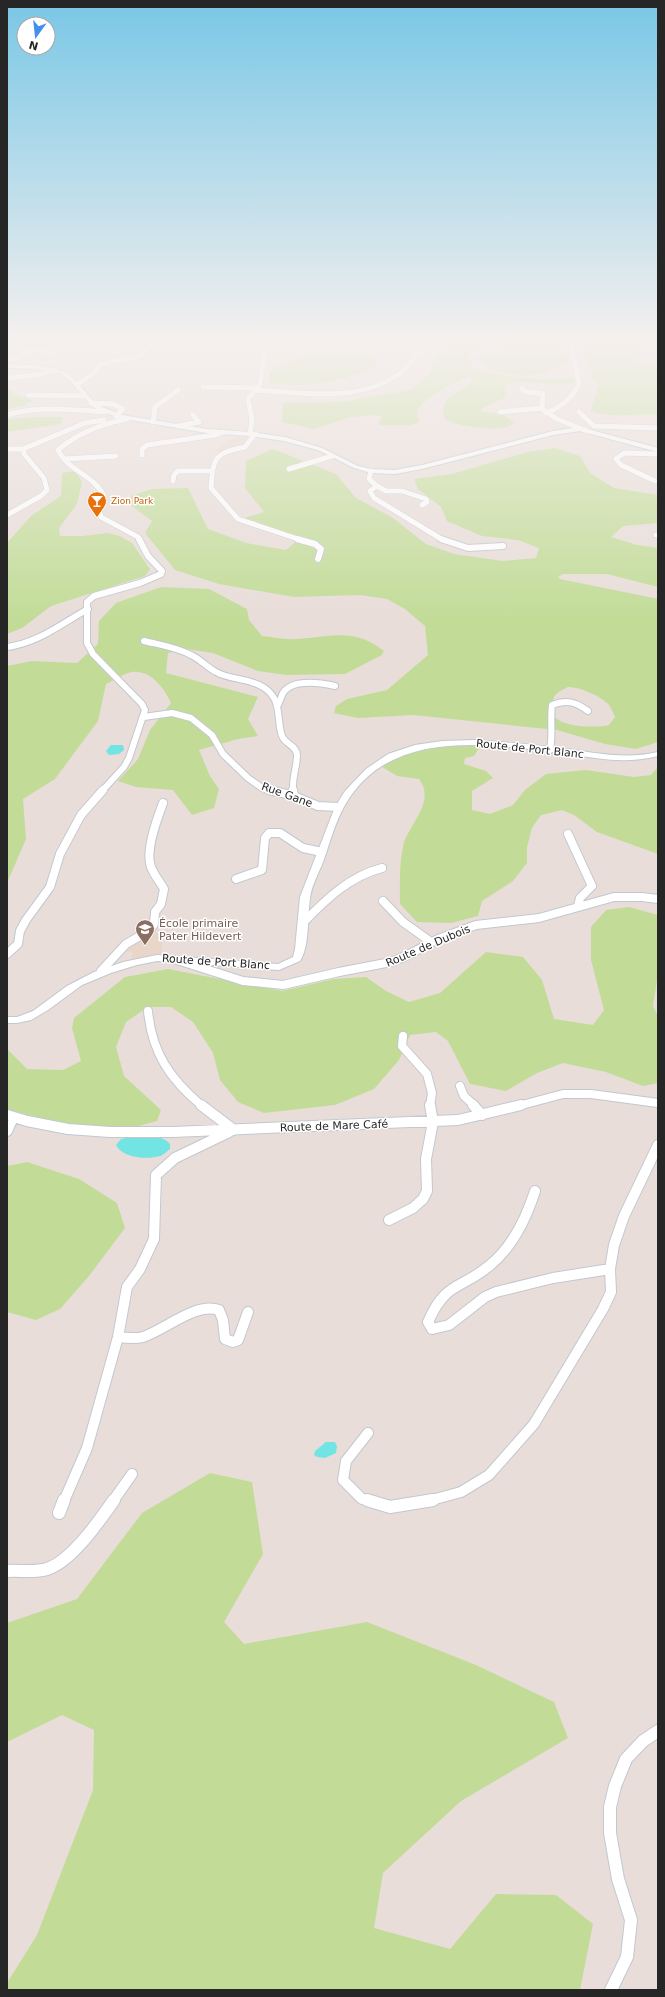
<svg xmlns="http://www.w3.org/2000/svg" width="665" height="1997" font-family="'DejaVu Sans',sans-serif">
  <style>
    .education { fill: #e9d6c9 }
    .green { fill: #c2dc98; fill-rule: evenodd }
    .water { fill: #72e4e3 }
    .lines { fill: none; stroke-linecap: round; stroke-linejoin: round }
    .minor-far4-casing { stroke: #c1c8d0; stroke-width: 6 }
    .minor-far3-casing { stroke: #c1c8d0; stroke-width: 8 }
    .minor-far2-casing { stroke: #c1c8d0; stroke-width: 10 }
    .minor-far1-casing { stroke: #c1c8d0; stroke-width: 12 }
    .minor-casing { stroke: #c1c8d0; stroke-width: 14 }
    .tertiary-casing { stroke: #c1c8d0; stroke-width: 2 }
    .minor-far4 { stroke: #fff; stroke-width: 5 }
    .minor-far3 { stroke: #fff; stroke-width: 6 }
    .minor-far2 { stroke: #fff; stroke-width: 8 }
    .minor-far1 { stroke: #fff; stroke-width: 10 }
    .minor { stroke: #fff; stroke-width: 12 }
    .tertiary { fill: #fff; fill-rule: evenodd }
    .labels { text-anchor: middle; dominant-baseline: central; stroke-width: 3; stroke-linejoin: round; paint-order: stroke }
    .far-food-label { font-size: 9px; fill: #c56008; stroke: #fff; text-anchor: start }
    .street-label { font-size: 11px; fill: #262626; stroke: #fff }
    .education-label { font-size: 11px; fill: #785e54; stroke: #fff; text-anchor: start }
  </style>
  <rect width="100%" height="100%" fill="#e8ddd9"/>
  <path class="education" d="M235 438H248L247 443 222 452 215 450Z
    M150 932 162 934V953L131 959 133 952 123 951 131 941Z"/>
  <path class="green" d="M7 339H28L16 349 7 351Z
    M77 339H101C90 347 81 351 67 348Z
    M107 339H135C124 349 116 351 102 348Z
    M462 339H501L468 355 473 368C504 378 540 381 572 378L577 382C555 389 529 377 506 384L504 387 506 395 504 398 481 409 483 412C496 413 506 413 514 424 501 433 457 427 444 418 439 390 468 395 473 378L470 377C459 379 422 399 418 410 417 413 418 419 419 422L411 425H381L378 423 381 420V416L373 415 350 417 315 429 282 422 283 403 341 402 411 390 429 374 440 347H446Z
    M524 339H658V342C646 342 642 353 636 361L658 365V415C637 413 611 419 591 411L599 384 591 377 592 369 585 363 582 345C575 341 570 340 563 344L562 348 569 356 566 365C561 366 555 367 551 369 548 371 546 373 542 374 525 377 484 375 476 357L482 353 517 345Z
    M341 350 361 352 379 361C370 375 321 384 304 385 293 385 281 384 270 384L269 373 279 365 304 356 319 351Z
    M7 390 12 391 17 396 33 400 25 405 7 409Z
    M35 417H62L61 424 7 432V419Z
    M555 448 580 456 590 473 614 488 658 495V523L623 526 611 537 637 545 658 548V587L607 574H563L558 577 560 579 658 599V742L636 749 605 744 557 730 413 715 358 718 334 713 336 706 347 699 387 690 428 655 425 626 405 609 387 599 360 595 294 597 219 584 175 570 145 533 152 521 129 504 131 496 152 489 188 488 208 529 246 543 286 550 301 537 244 518 264 512 245 488 246 461 273 449 336 474 356 498 393 518 426 544 454 554 503 561 536 558 539 548 518 540 482 536 447 521 441 507 418 489 414 479 452 474 528 452ZM568 687C580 687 601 696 609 705 611 708 613 713 615 717L609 725C597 728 559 728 553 714 552 711 553 707 553 704 552 694 560 691 568 687Z
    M75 471 82 482 77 504 59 528 60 536H82L108 533 120 536 132 543 150 569 145 576 51 606 22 628 7 634V543L31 516 61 496 62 473Z
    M161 587 209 589 247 609 249 620 262 636C273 637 285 640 296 639 331 637 354 627 384 651L382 655 345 674 287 675 258 671 213 653 186 649 168 653 166 673 258 697 248 719 258 736 238 739 199 750 210 776 219 789 214 808 192 815 173 790 136 787 118 781 138 759 150 730 171 703C164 688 151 670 132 672 124 673 113 681 106 684L98 721 55 779 23 799 26 839 7 883V666L32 661 77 663 98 644 99 621 116 603Z
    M454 745H477L515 748V749L479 748 474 756 465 758 464 764 486 771 493 778 472 791V810L490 814 513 805 525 790 546 774 586 770 634 777 651 775 658 767V854L597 832 574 815 562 810 541 815 532 828 527 847V863L513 881 482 901 478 916 451 923 417 922 400 904C400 886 399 865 403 847 407 825 437 803 419 779L397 776 379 765 421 749Z
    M629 907 658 915V974L653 1006 658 1016V1083L643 1086 606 1072 563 1063 537 1073 506 1091 470 1084 448 1041 436 1032 410 1035 399 1060 374 1089 335 1105 264 1113 238 1102 220 1080 213 1053 193 1022 171 1007H148L126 1022 116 1047 124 1076 161 1110 157 1121 128 1129 62 1124 7 1109V1049L27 1069 63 1070 81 1061 72 1028 74 1018 125 977 168 969 282 991 334 979 366 977 386 991 409 1002 440 993 486 952 523 957 542 980 554 1019 593 1025 604 1010 591 960V927L606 910Z
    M27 1162 79 1179 117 1203 125 1228 89 1276 60 1309 36 1320 7 1312V1166Z
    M210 1473 252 1482 263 1554 224 1622 244 1644 367 1622 476 1665 554 1702 568 1738 461 1801 383 1873 374 1928 450 1949 496 1894 556 1895 593 1924 580 1990H7V1983L37 1935 93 1790 94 1730 62 1715 7 1742V1623L77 1599 142 1513Z"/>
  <path class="water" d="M111 745H123L124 750 119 754 109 755 106 751Z
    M135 1136C147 1139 161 1133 170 1144V1149C167 1151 164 1155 160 1156 147 1160 122 1158 116 1145L121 1139Z
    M326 1442H335L337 1446 336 1453 325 1458 317 1457 314 1455 315 1451Z"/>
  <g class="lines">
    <defs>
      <path id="minor-far4" d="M323 339 330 341 344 339
        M441 343 451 339
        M265 349H304
        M7 360 20 357 22 353 34 350 52 352
        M7 378 36 375 55 370
        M77 385 94 373 101 364 139 356 156 339
        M203 387 258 388
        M522 388 523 391 543 394 542 409 557 419 587 431
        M256 390C304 393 366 404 405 369 411 363 415 356 420 349
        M28 395 85 396
        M91 403 113 404 123 409 116 416
        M500 412 542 408
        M579 412 594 426 658 428
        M546 413C561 407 572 399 579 384L572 350
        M7 415C39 405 73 410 106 412
        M127 419C101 424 78 433 58 450 68 471 94 475 104 496L99 510 101 517 138 537 140 540
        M153 422 155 407 178 390
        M178 426 199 422 193 415
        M250 434 252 419 248 399 260 384 264 356 270 339
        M255 434 245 447C215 453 213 457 211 488L238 519 301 540
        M7 449H23
        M142 455V449L147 445 215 435 223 432
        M64 459 116 456
        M289 469 332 456
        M371 471 369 479 377 486 370 491 374 498 443 540
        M173 481 174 475 178 471H212
        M655 481 621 465 616 459 624 453 658 454
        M377 486 386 491H402L426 499 427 502 422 505
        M7 515 41 496 47 490 44 478 24 454 23 449 85 423 104 420
        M656 535H658"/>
      <path id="minor-far3" d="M297 539 315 544 321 549 318 559
        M441 539 468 548 503 546
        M144 641C160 645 176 647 191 655 200 659 207 667 216 672 230 680 249 678 263 687 283 699 276 719 282 736 285 744 297 746 297 755 297 768 292 775 293 791
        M7 647C38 643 61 624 88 609
        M278 705C280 701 281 697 283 693 293 678 321 683 335 686
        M144 717 172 713 191 718 212 735 223 754 248 778 262 788 273 791
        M550 750C553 735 550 720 552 705 566 699 576 702 588 711
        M102 791 124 767 129 758 145 710 142 704 93 654 87 643V602L94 596 140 583 161 574 162 571 148 556 139 539"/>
      <path id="minor-far2" d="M269 790 291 795 318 806 339 807
        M293 790 294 796
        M568 834 592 886 580 898 578 906
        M236 879 262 870 265 838 269 833H280L303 848 322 852
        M383 901 403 922 431 942
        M303 923C325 900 350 876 382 868
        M7 954 18 944 20 931 26 920 50 887 60 854 81 815 103 790
        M177 960 243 981 283 985 339 972 391 962 406 956 438 939 476 925 539 918 614 897H642L658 899
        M101 971 126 944 150 930 154 924 155 912 161 904 164 889C160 882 154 875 151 867 145 851 157 819 163 803
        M148 1011C152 1053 170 1079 202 1106
        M403 1036 402 1046 427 1074 432 1093 430 1106
        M460 1086 464 1096 475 1106
        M518 1106 563 1094H591L658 1103"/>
      <path id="minor-far1" d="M201 1105 234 1130
        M473 1105 482 1115
        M7 1115 27 1121 68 1129 110 1132H173L458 1120 521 1105
        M7 1131 13 1118
        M535 1191C526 1219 513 1247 489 1266 460 1290 446 1281 428 1322L432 1329 449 1325 485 1297 496 1292 553 1278 610 1269
        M389 1220 413 1208 423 1199 427 1191 426 1159 433 1122 430 1105
        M118 1337C126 1338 135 1339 143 1337 165 1330 195 1302 219 1310L223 1320 225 1339 233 1342 238 1340 248 1312
        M368 1433 346 1461 343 1480 362 1499 370 1501
        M64 1501 87 1448 118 1337 127 1287 140 1269 154 1239 156 1175 175 1158 229 1132
        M113 1501 132 1474
        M428 1501 461 1492 489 1475 534 1424 603 1309 611 1292 610 1269 614 1245 624 1216 658 1145"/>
      <path id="minor" d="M367 1500 390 1507 433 1500
        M59 1513 64 1500
        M7 1571C20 1570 35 1573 47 1569 72 1561 99 1521 114 1500
        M611 1990 627 1957 631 1920 618 1879 610 1833V1807L615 1786 626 1759 643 1741 658 1731"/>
      <path id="tertiary" d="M7 364 35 365 64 371 74 379 97 405 122 415 207 429 250 432 285 437 322 448 358 466 371 469 395 470 422 465 553 431 580 427 658 448V452L580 431 553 435 422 469 395 474 371 473 354 468 318 450 284 441 250 436 207 433 119 418 93 407 70 381 60 373 35 369 7 368Z
        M473 740C501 742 530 744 558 748 593 752 623 760 658 752V756C625 764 601 759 568 754 492 744 390 726 345 805 335 822 330 843 323 862 319 873 311 886 310 899 307 917 310 946 300 961L279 970 157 961 137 965 111 973 82 985 48 1010 31 1020 17 1023H7V1017H17L33 1011 67 986 94 972 123 962 147 957 157 955 278 964 293 957 295 949 300 897 335 807 345 791 366 769 388 754 415 745 442 741Z"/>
    </defs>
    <use href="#minor-far4" class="minor-far4-casing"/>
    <use href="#minor-far3" class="minor-far3-casing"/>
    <use href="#minor-far2" class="minor-far2-casing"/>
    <use href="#minor-far1" class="minor-far1-casing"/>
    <use href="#minor" class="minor-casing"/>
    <use href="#tertiary" class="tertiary-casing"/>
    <use href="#minor-far4" class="minor-far4"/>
    <use href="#minor-far3" class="minor-far3"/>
    <use href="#minor-far2" class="minor-far2"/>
    <use href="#minor-far1" class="minor-far1"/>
    <use href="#minor" class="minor"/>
    <use href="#tertiary" class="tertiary"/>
  </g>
  <linearGradient id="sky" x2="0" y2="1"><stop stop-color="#79c7e6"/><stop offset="0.55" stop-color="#f5f0ee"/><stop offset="1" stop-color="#f5f0ee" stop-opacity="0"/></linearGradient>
  <rect width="665" height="619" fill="url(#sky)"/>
  <defs>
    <symbol id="bar-pin" viewBox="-11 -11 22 30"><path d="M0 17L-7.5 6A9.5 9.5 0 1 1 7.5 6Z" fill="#e8710a" stroke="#fff"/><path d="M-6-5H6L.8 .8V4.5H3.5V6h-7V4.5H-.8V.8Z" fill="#fff"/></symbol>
    <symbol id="school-pin" viewBox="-11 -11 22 30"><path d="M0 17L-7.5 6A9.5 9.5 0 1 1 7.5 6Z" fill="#8d6e63" stroke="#fff"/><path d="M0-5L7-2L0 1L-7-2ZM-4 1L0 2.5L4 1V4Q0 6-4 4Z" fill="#fff"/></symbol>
  </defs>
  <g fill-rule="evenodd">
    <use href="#bar-pin" x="86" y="490" width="22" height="30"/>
    <use href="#school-pin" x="134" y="918" width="22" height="30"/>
  </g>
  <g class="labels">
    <g class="far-food-label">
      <text x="111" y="501">Zion Park</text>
    </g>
    <g class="street-label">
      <text transform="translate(530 749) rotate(6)">Route de Port Blanc</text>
      <text transform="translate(287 795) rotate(20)">Rue Gane</text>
      <text transform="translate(428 946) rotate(-23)">Route de Dubois</text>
      <text transform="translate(216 962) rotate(4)">Route de Port Blanc</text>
      <text transform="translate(334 1126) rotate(-2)">Route de Mare Café</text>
    </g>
    <g class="education-label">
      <text x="159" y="923">École primaire<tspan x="159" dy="13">Pater Hildevert</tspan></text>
    </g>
  </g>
  <rect width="665" height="1997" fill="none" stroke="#262626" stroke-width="16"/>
  <g transform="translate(36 36) rotate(195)"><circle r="19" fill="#ffffff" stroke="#a8a8a8"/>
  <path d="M0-3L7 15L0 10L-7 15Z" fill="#4390eb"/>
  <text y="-6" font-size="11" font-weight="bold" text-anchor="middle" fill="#262626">N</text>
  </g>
</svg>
